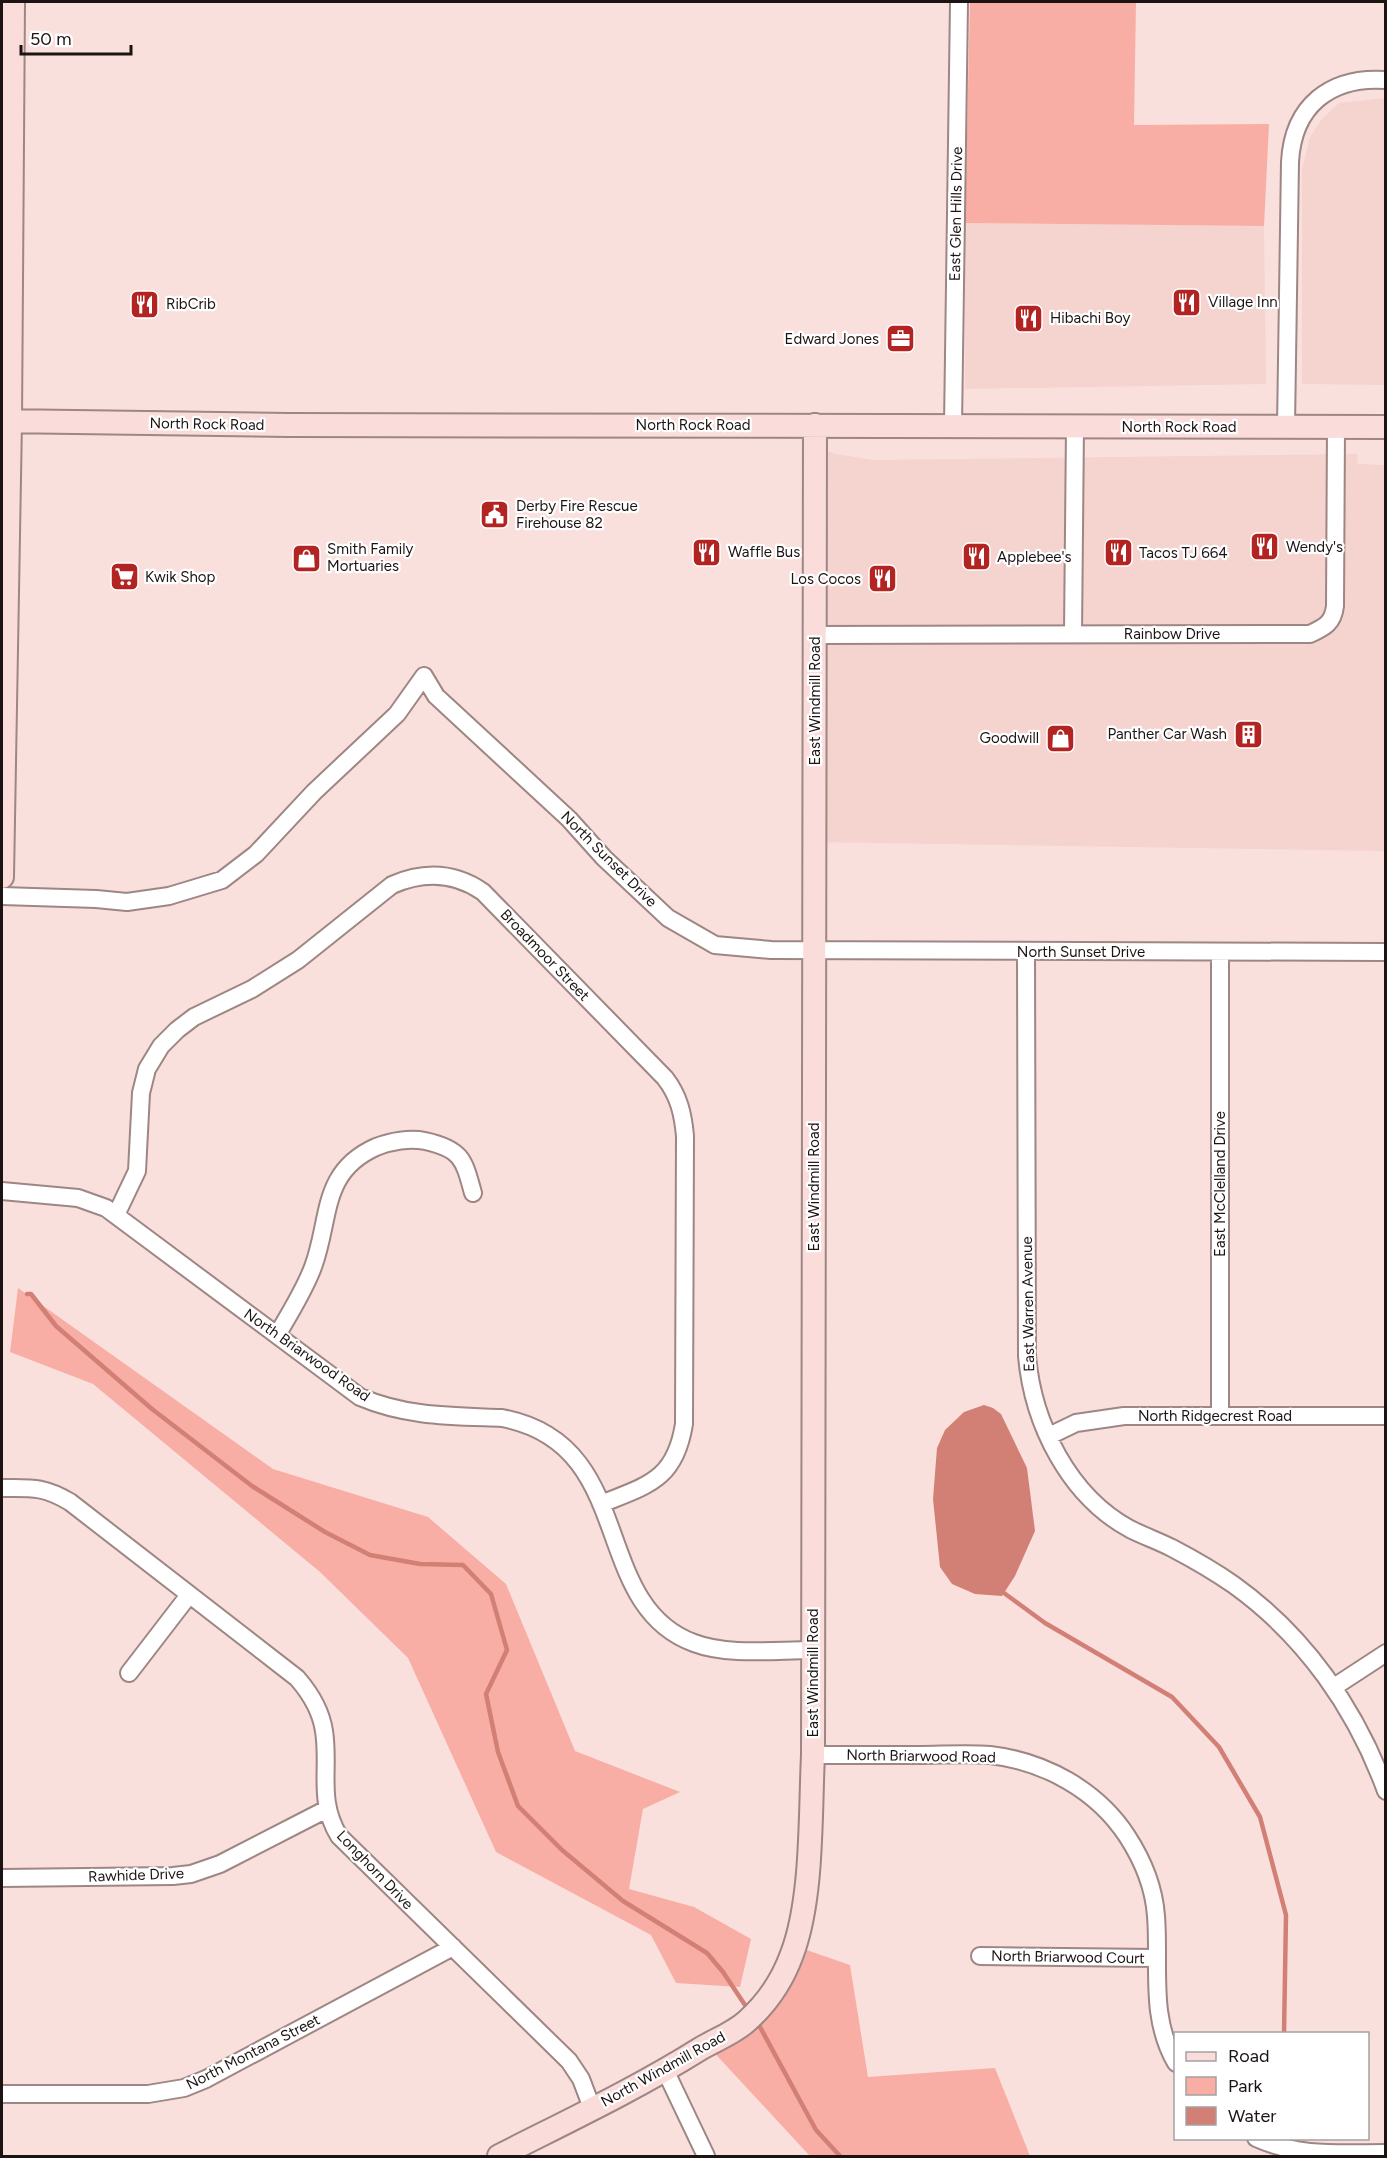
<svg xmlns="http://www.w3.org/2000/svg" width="1387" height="2158" font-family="Figtree,sans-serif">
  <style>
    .built { fill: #f5d3ce }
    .green { fill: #f8aea4 }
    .water { fill: #d27f76 }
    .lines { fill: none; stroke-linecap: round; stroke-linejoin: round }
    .stream { stroke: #d27f76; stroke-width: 4.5 }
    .street-casing { stroke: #9d8683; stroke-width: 20 }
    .secondary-casing { stroke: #9d8683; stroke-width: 26 }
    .street { stroke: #fff; stroke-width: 16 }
    .secondary { stroke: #faddda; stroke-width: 22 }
    .labels { text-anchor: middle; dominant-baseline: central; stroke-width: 4.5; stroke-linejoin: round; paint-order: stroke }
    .street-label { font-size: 15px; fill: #1c1413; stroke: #fff }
    .poi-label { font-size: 15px; fill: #1c1413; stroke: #fff; text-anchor: start }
  </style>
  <rect width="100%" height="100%" fill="#fae0dd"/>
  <path class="built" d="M1385 98V385L1302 384V169L1310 137 1321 120 1339 103Z
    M965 223 1264 226 1266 384 965 389Z
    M823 449 836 454 874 460 1357 454 1358 464 1385 465V851L815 842Z"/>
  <path class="green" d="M970 2H1136L1134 125 1269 124 1264 226 965 223Z
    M18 1288 273 1469 428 1517 506 1584 575 1751 680 1792 643 1809 629 1889 694 1907 751 1939 740 1987 676 1983 651 1935 496 1852 408 1658 320 1572 93 1384 10 1352Z
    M795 1946 850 1965 868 2077 995 2068 1030 2156H811L808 2154 708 2046 745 2023Z"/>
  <path class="water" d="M984 1405 993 1408 1001 1414 1027 1468 1035 1531 1015 1576 1002 1596 975 1594 952 1584 940 1567 933 1499 937 1448 945 1430 964 1412Z"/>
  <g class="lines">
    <path class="stream" d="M27 1294H31L56 1326 152 1409 252 1486 325 1532 370 1555 420 1564 463 1565 491 1594 507 1650 486 1694 498 1752 518 1806 562 1850 623 1901 707 1953 723 1972 745 2005
      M1004 1593 1045 1623 1172 1697 1219 1747 1260 1817 1286 1915 1284 2034
      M760 2027 816 2130 840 2156"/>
    <defs>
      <path id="street" d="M953 426 959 2
        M1286 427 1290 162C1293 106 1330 76 1386 80
        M1073 634 1075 426
        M815 635 1310 634C1325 627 1333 623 1335 606L1336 427
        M2 896 96 899 127 902 169 896 222 880 256 854 314 792 397 714 424 676 436 696 569 819 604 858 668 918 715 945 771 950 1386 952
        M1026 952 1027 1356C1033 1424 1069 1496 1130 1529 1144 1536 1158 1541 1172 1548 1193 1559 1214 1571 1234 1585 1305 1636 1356 1709 1386 1791
        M2 1191 78 1198 106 1208 360 1397C407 1417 452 1416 502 1418 639 1444 588 1604 694 1643 728 1656 775 1650 812 1650
        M116 1215 137 1171 141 1093 147 1069 161 1046 177 1030 194 1017 252 989 298 960 392 885C424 871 454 872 483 892L665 1078C679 1096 683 1114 685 1136L684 1424C675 1480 648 1485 601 1504
        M277 1335C290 1313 304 1291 313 1267 331 1219 320 1172 376 1147 391 1141 410 1138 425 1141 462 1149 464 1160 473 1193
        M1220 1416V952
        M1049 1436 1076 1423 1124 1416H1386
        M2 1488C31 1488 43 1486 70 1502L297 1678C311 1694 321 1711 324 1731 330 1769 317 1800 339 1836L569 2061 581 2079 592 2108
        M129 1673 189 1595
        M1334 1687 1386 1653
        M813 1755C848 1755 883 1755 918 1755 941 1755 967 1753 990 1755 1044 1761 1097 1790 1127 1836 1142 1859 1154 1888 1156 1916 1160 1966 1149 2017 1176 2063
        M2 1878 173 1876 191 1874 220 1864 327 1809
        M980 1956 1156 1958
        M665 2070 706 2156
        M2 2094H148L184 2088 206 2079 453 1947
        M1256 2138C1297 2157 1341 2153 1386 2153"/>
      <path id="secondary" d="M2 421 289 425 1386 427
        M2 877 10 421 13 2
        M499 2156C566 2122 636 2089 700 2049 715 2040 734 2033 747 2021 767 2003 783 1979 792 1954 813 1898 810 1815 813 1755L815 425"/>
    </defs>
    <use href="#street" class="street-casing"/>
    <use href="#secondary" class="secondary-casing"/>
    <use href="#street" class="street"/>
    <use href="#secondary" class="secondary"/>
  </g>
  <defs>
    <symbol id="restaurant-square" viewBox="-11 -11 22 22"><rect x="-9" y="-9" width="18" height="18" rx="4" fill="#b32321" stroke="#fff"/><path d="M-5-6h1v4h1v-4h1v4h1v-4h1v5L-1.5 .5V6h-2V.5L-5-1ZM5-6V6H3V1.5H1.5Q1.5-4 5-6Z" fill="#fff"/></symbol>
    <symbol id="office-square" viewBox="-11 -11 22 22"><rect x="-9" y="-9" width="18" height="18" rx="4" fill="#b32321" stroke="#fff"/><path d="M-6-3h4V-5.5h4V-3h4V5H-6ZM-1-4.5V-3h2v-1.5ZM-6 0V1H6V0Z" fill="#fff"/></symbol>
    <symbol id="civic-square" viewBox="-11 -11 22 22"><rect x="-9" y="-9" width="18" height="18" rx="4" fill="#b32321" stroke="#fff"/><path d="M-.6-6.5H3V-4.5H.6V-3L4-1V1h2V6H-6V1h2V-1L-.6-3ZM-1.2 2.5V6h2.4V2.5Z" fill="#fff"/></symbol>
    <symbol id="shop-square" viewBox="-11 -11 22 22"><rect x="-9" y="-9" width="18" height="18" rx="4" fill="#b32321" stroke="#fff"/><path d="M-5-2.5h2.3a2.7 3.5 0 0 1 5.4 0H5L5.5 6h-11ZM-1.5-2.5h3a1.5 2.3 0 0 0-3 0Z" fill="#fff"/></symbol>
    <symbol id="supermarket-square" viewBox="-11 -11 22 22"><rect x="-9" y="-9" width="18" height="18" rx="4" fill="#b32321" stroke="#fff"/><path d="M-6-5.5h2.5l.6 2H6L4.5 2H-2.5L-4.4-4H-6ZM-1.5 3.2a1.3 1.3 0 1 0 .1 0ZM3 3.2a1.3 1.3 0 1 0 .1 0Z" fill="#fff"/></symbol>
    <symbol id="building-square" viewBox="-11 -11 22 22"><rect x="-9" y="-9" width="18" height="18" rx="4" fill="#b32321" stroke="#fff"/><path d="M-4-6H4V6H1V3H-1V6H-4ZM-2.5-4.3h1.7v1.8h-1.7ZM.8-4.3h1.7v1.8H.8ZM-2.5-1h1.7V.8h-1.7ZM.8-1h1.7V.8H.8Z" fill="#fff"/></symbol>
  </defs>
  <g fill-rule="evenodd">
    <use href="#restaurant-square" x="1170" y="286" width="33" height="33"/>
    <use href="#restaurant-square" x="128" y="288" width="33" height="33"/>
    <use href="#restaurant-square" x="1012" y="302" width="33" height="33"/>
    <use href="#office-square" x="884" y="322" width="33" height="33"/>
    <use href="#civic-square" x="478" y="498" width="33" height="33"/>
    <use href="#restaurant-square" x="1248" y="530" width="33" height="33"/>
    <use href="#restaurant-square" x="690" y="536" width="33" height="33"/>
    <use href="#restaurant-square" x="1102" y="536" width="33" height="33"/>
    <use href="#restaurant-square" x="960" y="540" width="33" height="33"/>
    <use href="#shop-square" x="290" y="542" width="33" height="33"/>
    <use href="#supermarket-square" x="108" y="560" width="33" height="33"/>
    <use href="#restaurant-square" x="866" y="562" width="33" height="33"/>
    <use href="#building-square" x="1232" y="718" width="33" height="33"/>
    <use href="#shop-square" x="1044" y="722" width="33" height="33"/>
  </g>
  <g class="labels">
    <g class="street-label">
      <text transform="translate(956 214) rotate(-89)">East Glen Hills Drive</text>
      <text transform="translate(207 424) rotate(1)">North Rock Road</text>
      <text x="693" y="425">North Rock Road</text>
      <text x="1179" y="427">North Rock Road</text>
      <text x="1172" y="634">Rainbow Drive</text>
      <text transform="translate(815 701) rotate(-90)">East Windmill Road</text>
      <text transform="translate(609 859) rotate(45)">North Sunset Drive</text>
      <text x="1081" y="952">North Sunset Drive</text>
      <text transform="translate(545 955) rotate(46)">Broadmoor Street</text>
      <text transform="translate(1220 1184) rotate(-90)">East McClelland Drive</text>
      <text transform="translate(814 1187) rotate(-90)">East Windmill Road</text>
      <text transform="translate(1028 1304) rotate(-91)">East Warren Avenue</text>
      <text transform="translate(307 1355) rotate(35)">North Briarwood Road</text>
      <text x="1215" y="1416">North Ridgecrest Road</text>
      <text transform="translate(813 1673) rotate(-90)">East Windmill Road</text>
      <text transform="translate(921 1756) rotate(1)">North Briarwood Road</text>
      <text transform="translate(375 1870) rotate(46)">Longhorn Drive</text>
      <text transform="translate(136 1875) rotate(-2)">Rawhide Drive</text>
      <text transform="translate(1068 1957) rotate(1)">North Briarwood Court</text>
      <text transform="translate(253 2052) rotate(-27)">North Montana Street</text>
      <text transform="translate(663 2069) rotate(-29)">North Windmill Road</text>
    </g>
    <g class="poi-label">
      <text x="1208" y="302">Village Inn</text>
      <text x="166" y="304">RibCrib</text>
      <text x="1050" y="318">Hibachi Boy</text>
      <text x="879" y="339" text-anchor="end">Edward Jones</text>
      <text x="516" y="506">Derby Fire Rescue<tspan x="516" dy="17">Firehouse 82</tspan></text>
      <text x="1286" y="547">Wendy's</text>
      <text x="327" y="549">Smith Family<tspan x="327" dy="17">Mortuaries</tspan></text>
      <text x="728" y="552">Waffle Bus</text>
      <text x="1139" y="553">Tacos TJ 664</text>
      <text x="997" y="557">Applebee's</text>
      <text x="145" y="577">Kwik Shop</text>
      <text x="861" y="579" text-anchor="end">Los Cocos</text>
      <text x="1227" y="734" text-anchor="end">Panther Car Wash</text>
      <text x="1039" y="738" text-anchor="end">Goodwill</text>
    </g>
  </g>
  <rect width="1387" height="2158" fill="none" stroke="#1c1413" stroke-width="6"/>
  <rect x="1174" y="2032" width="195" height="108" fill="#ffffff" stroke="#a4a1a1" stroke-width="1.5"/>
  <rect x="1186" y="2052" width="30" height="9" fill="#faddda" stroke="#a4a1a1" stroke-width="1.5"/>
  <text x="1228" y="2062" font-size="18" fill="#1c1413">Road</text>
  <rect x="1186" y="2077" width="30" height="18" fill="#f8aea4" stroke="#a4a1a1" stroke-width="1.5"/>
  <text x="1228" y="2092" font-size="18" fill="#1c1413">Park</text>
  <rect x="1186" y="2107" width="30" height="18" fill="#d27f76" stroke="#a4a1a1" stroke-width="1.5"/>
  <text x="1228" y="2122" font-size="18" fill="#1c1413">Water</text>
  <path d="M21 45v9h110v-9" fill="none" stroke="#1c1413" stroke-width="3"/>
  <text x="30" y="45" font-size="18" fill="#1c1413" stroke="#ffffff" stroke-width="4.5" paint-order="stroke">50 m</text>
</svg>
